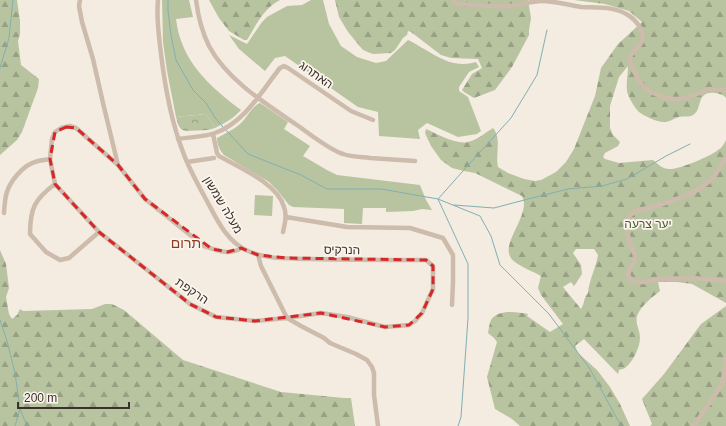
<svg xmlns="http://www.w3.org/2000/svg" width="726" height="426" font-family="Arial,'Noto Sans Hebrew',sans-serif">
  <style>
    .grass { fill: #b8c4a0 }
    .forest { fill: url(#forest-firs); fill-rule: evenodd }
    .park { fill: url(#park-crowns) }
    .lines { fill: none; stroke-linecap: round; stroke-linejoin: round }
    .stream { stroke: #7fb0b2; stroke-width: 1 }
    .minor { stroke: #cdbbac; stroke-width: 4.5 }
    .marked { fill: none; stroke: #d62828; stroke-width: 3; stroke-dasharray: 8 5; stroke-linejoin: round }
    .labels { text-anchor: middle; dominant-baseline: central; stroke-width: 3.5; stroke-linejoin: round; paint-order: stroke }
    .street-label { font-size: 12px; fill: #3b302b; stroke: #fbf5ee }
    .park-label { font-size: 12px; fill: #4a5a2e; stroke: #fbf5ee }
    .quarter-label { font-size: 14px; fill: #8c3b22; stroke: #fbf5ee }
  </style>
  <defs>
    <pattern id="forest-firs" width="22" height="20" patternUnits="userSpaceOnUse"><rect width="22" height="20" fill="#b8c4a0"/><path d="M5 1l3.5 6h-7zM16 11l3.5 6h-7z" fill="#97a083"/></pattern>
    <pattern id="park-crowns" width="20" height="18" patternUnits="userSpaceOnUse"><rect width="20" height="18" fill="#b8c4a0"/><path d="M2 6a3 3 0 1 1 6 0M12 15a3 3 0 1 1 6 0" fill="none" stroke="#97a083"/></pattern>
  </defs>
  <rect width="100%" height="100%" fill="#f4ebe1"/>
  <path class="grass" d="M162 0H189L193 17 176 19C181 61 209 86 241 110 234 118 225 123 215 128L206 114 176 117 167 71 163 42Z
    M311 0H323L329 24 341 46 357 57 376 63 386 61 408 40C425 48 443 64 463 64 467 64 472 63 476 62L479 67 469 72 459 87V91L468 97 481 131 477 134 458 137 427 123 418 130 420 139 379 136 378 112 358 107 285 56 275 58 265 71 239 49 229 35 247 44 262 22 267 17 287 6 302 5Z
    M260 103 288 122 284 129 310 146 303 156 327 170 337 175 420 185 426 200 432 210 422 209 413 211 386 212V208H363L362 224 344 223V209L293 207 289 205 277 190 269 182 224 155C220 151 217 144 217 138 224 134 233 130 240 124 247 118 251 107 260 103Z
    M255 195 273 196 272 216 254 215Z"/>
  <path class="forest" d="M0 0H17L20 21V34L18 41 21 65 39 79 38 88 22 132 17 140 0 155Z
    M209 0H280C264 8 256 25 247 40H244L229 31 219 18Z
    M335 0H528L531 18 529 30V35L512 67 495 90 474 98 464 92 462 90 472 74 482 68 478 59 451 58 441 55 411 32 408 31 407 35 403 38 395 50 391 53 373 54 363 50 348 32 339 17Z
    M574 0H726V98C723 94 720 94 715 93 694 91 704 112 691 116 688 117 683 116 679 117 674 118 670 122 665 122 659 123 644 116 639 112 635 108 628 97 627 91 626 83 628 74 628 66L619 77 610 106V128L613 135 620 142 618 146 605 153 603 157 605 159 619 163 653 160C657 163 662 169 669 169 678 170 711 156 718 150 722 148 724 144 726 140V303L692 284 677 282H658L660 291C651 298 641 306 637 316 635 324 640 330 640 338 640 347 633 362 625 368 624 369 621 369 619 370L618 374 584 339 575 346 578 353 597 370 610 387 620 404 630 426H520L512 419 495 409 487 377 497 342 494 338 488 333C489 329 489 324 491 320 498 309 517 312 528 314L527 316 550 332 563 324 541 295 538 288 541 276C534 272 514 264 511 258 500 243 532 214 522 196L475 173 464 171 452 168 441 160 431 146 425 133 426 129C437 134 457 145 468 142 477 140 485 133 493 128 502 138 495 155 498 167L508 173 524 179 535 181 541 180 556 172 566 162 574 149 595 96 601 68 618 44 642 22 629 11 605 4ZM576 249H594L598 255C596 268 589 280 588 293 583 299 585 303 581 309L563 287 571 282 574 286 582 274 581 265 573 253Z
    M0 250 6 264 9 288 6 297 9 314 12 319 17 315 20 309 23 311 92 309 105 304H112L124 310 183 360 281 392 344 398H351L355 426H0Z
    M726 306V426H650L652 424 642 399 664 374 701 324Z"/>
  <path class="park" d="M206 114 215 128 208 130 185 131C178 129 178 123 176 117Z"/>
  <g class="lines">
    <path class="stream" d="M168 0V11L171 35 176 60 193 90 206 103 216 119 223 127
      M0 68 9 38 13 0
      M225 129 248 154 301 175 327 189H381L438 199 480 216 491 236 500 265 549 314 590 369 621 426
      M454 205 494 208 528 199 568 189 602 186 627 179 666 156 690 144
      M0 320 7 341 15 373 20 409 27 426
      M15 426 20 409
      M458 426 461 417 468 318V264L438 199 471 162 511 118 537 75 547 30"/>
    <path class="minor" d="M80 0 79 6 82 22 93 59 103 103 118 165 145 199 204 246C216 250 230 256 241 248
      M196 0C198 16 202 32 209 46 227 80 266 104 297 125 310 134 328 149 343 154 351 157 361 157 370 158 385 159 400 160 415 161
      M453 0 457 4C474 5 492 7 509 6 520 5 531 1 542 1 555 1 568 5 581 7 597 8 614 6 628 15 636 20 647 33 641 43 638 48 632 51 630 57 629 64 639 82 644 87 648 91 655 94 660 96 671 101 684 99 695 95 700 93 705 90 710 89 714 89 720 90 725 90H726
      M213 134 217 153 219 156C239 167 278 184 284 207 287 215 285 223 283 232
      M178 139C189 137 205 137 215 133 245 122 261 92 280 68L284 66 288 68 351 111 373 120
      M726 158 713 178 702 187 690 194 663 204 636 211 629 216 626 222 627 230 630 245 635 255V261L629 270 628 275 631 280 637 282H645L657 279 693 278 726 281
      M187 162 214 158
      M118 165 76 128 70 126 61 128 55 132 52 139 50 159 55 184 99 232 190 304 216 317 255 321 287 318 321 313 347 317 385 327 409 325 415 321 422 313 433 289V266L426 260C387 260 349 260 311 259 290 258 267 260 248 251 227 242 217 220 207 201 198 185 189 169 183 152 171 121 165 87 161 54 159 36 156 18 158 0
      M55 184C35 199 30 208 30 234L46 252 60 260 69 258 99 232
      M4 213C5 196 6 188 17 175 23 168 29 163 38 161 42 160 46 160 50 159
      M286 217 347 227 410 228 443 238 453 255V282L452 305
      M258 255 261 266 287 318 301 326 324 338 330 343 356 354 367 360 372 367 374 373V395L378 426
      M694 426 722 384 724 374 726 357"/>
  </g>
  <path class="marked" d="M66 127 76 128 118 165 145 199 212 249 228 252 241 248 258 255 287 258 426 260 433 266V289L422 313 409 325 385 327 321 313 255 321 216 317 190 304 99 232 55 184 50 159 55 132Z"/>
  <g class="labels">
    <g class="street-label">
      <text transform="translate(316 75) rotate(35)">האתרוג</text>
      <text transform="translate(223 205) rotate(59)">מעלה שמשון</text>
      <text transform="translate(342 250) rotate(1)">הנרקיס</text>
      <text transform="translate(192 291) rotate(34)">הרקפת</text>
    </g>
    <g class="park-label">
      <text x="648" y="224">יער צרעה</text>
    </g>
    <g class="quarter-label">
      <text x="186" y="243">תרום</text>
    </g>
  </g>
  <path d="M18 402v6h111v-6" fill="none" stroke="#3b302b" stroke-width="2"/>
  <text x="24" y="402" font-size="12" fill="#3b302b" stroke="#fbf5ee" stroke-width="3" paint-order="stroke">200 m</text>
</svg>
